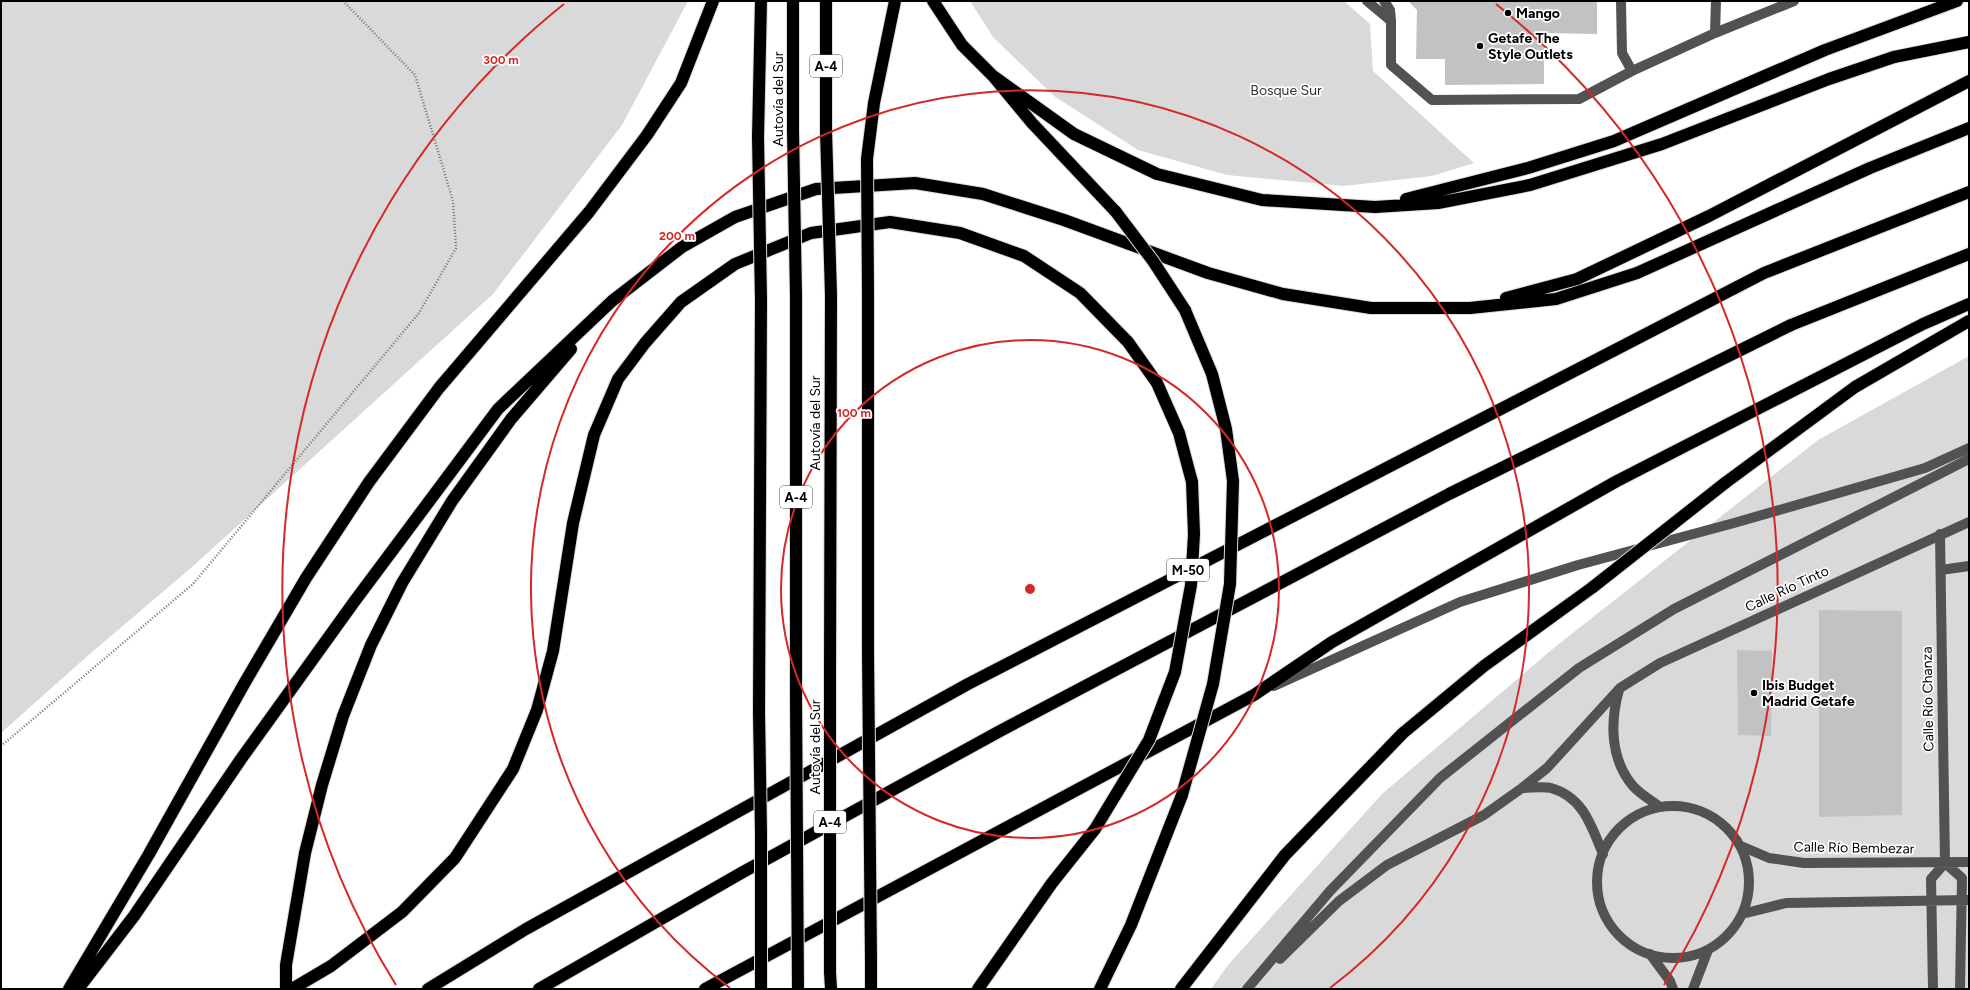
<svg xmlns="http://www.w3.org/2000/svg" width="1970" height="990" font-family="Figtree,sans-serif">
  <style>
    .green { fill: #d9d9d9 }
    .building { fill: #c2c2c2 }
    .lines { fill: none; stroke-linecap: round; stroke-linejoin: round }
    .highway-casing { stroke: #dbdbdb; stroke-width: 14 }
    .path { stroke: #747474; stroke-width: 2.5; stroke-dasharray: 1 2; stroke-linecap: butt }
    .minor { stroke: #525252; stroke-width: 10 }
    .highway { stroke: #000; stroke-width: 12 }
    .highway-bridge-casing { stroke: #dbdbdb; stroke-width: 14; stroke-linecap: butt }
    .highway-bridge { stroke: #000; stroke-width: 12 }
    .ring { fill: none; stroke: #d62828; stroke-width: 2 }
    .poi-dot { fill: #000; stroke: #fff; stroke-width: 1.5 }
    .labels { text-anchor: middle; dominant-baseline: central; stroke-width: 3.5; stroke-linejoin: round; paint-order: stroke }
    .shield { fill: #fff; stroke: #4c4c4c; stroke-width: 1 }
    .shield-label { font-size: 13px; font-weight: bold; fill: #000 }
    .poi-label { font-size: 14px; font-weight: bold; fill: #000; stroke: #fff; text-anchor: start }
    .park-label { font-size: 14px; fill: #303030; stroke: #fff }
    .street-label { font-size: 14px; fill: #000; stroke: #fff }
    .centre { fill: #d62828; stroke: #fff; stroke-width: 2 }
    .ring-label { font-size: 12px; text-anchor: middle; font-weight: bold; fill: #d62828; stroke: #fff; stroke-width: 3.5; stroke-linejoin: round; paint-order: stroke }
  </style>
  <rect width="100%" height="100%" fill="#fff"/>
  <path class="green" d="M1 1H688L622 125 493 294 192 567 84 659 1 733Z
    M970 1H1344L1370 24 1373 71 1474 163 1432 176 1343 186 1227 175 1138 150 1054 96 993 37Z
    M1969 356V989H1211L1228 965 1382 794 1555 647 1818 440Z"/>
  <path class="building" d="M1408 1H1597V34L1544 33V84L1445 85V59H1416L1417 10Z
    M1819 610 1902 611V815L1819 817Z
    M1737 650 1772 651 1771 736 1738 735Z"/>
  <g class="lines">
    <defs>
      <path id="highway" d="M793 1V130
        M826 1V131
        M933 1 962 45 993 76 1032 123 1116 212
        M993 76 1074 134 1157 174 1262 200 1375 207 1438 203 1530 185 1662 144 1829 79 1894 57 1969 42
        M758 137 761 1
        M1406 199 1528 168 1614 141 1825 50 1957 1
        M1506 298 1577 279 1709 216 1969 81
        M1185 310 1212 374 1226 429 1233 481
        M1725 483 1855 387 1969 321
        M868 652V292
        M830 673 831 295
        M796 698V296
        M759 712 761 300
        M871 960V989
        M830 972 831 989
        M69 989 149 854 244 684 306 578 369 482 439 388 589 212 647 135 681 83 713 1
        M78 989 134 916 241 759 354 602 498 409 612 301 682 247 735 217 816 189 915 183 983 194 1064 220 1208 273 1283 294 1371 308H1470L1556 299 1637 273 1870 168 1969 128
        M286 989V965L305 853 322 785 343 716 371 645 402 583 452 501 511 419 571 349
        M292 989 331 966 402 912 455 858 513 769 537 710 553 651 573 523 594 435 618 379 645 343 681 302 735 264 811 233 890 222 960 233 1024 256 1080 293 1128 342 1157 383 1179 433 1192 482
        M428 989 526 929 968 684 1764 273 1969 192
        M539 989 743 872 1000 731 1449 494 1791 325 1969 254
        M705 989 1254 695 1332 642 1617 481 1923 324 1969 304
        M978 989 1052 883 1095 829
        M1100 989 1131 925 1182 795
        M1181 989 1285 855 1403 733 1484 666 1593 587"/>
    </defs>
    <use href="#highway" class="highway-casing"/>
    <path class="path" d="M1 746 193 584 419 313 456 248 453 201 415 75 343 1"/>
    <path class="minor" d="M1367 1 1391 21 1390 10 1384 1
      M1621 1 1622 53 1632 71
      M1391 21V65L1432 100 1579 99 1632 71 1715 33 1794 1
      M1715 33 1716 1
      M1941 570 1969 566
      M1274 686 1460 602 1578 565 1734 523 1925 468 1969 448
      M1619 690C1610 722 1610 759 1633 786 1640 794 1652 801 1660 807
      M1522 788C1531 788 1543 786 1551 788 1583 797 1591 825 1603 854
      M1597 882a76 76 0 1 1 152 0a76 76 0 1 1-152 0Z
      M1741 846 1769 858 1804 863 1969 862
      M1945 863 1962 878 1960 989
      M1742 914 1786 903 1969 900
      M1650 954 1670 981 1673 989
      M1280 959 1339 901 1387 865 1484 815 1522 788 1547 768 1620 688 1660 663 1969 522
      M1247 989 1330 891 1440 778 1579 668 1674 609 1969 459
      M1693 989 1708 950
      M1933 989 1931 879 1945 863 1940 534"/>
    <use href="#highway" class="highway"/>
    <defs>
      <path id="highway-bridge" d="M793 130 796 296
        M826 131 831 295
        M758 137 761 300
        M1116 212 1153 261 1185 310
        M868 292 867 159 874 103 895 1
        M1593 587 1725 483
        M868 652 871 960
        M830 673V972
        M796 698 798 989
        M759 712 761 832V989
        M1182 795 1213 684 1230 584 1233 481
        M1095 829 1149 740 1175 672 1191 585 1194 534 1192 482"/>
    </defs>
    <use href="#highway-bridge" class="highway-bridge-casing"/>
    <use href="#highway-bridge" class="highway-bridge"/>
  </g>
  <g class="ring">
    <circle cx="1030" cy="589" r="249"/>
    <path d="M730 988A499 499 0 1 1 1330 988"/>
    <path d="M396 985A748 748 0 0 1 564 4M1496 4A748 748 0 0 1 1664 985"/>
  </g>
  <g class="poi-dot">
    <circle cx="1508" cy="13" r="4"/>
    <circle cx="1480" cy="46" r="4"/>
    <circle cx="1754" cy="693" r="4"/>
  </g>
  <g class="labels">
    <g class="shield">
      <rect x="810" y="55" width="32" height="22" rx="3"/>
      <rect x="780" y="486" width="32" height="22" rx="3"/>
      <rect x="1167" y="559" width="42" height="22" rx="3"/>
      <rect x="814" y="811" width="32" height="22" rx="3"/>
    </g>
    <g class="shield-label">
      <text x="826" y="66">A-4</text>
      <text x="796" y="497">A-4</text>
      <text x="1188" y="570">M-50</text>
      <text x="830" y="822">A-4</text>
    </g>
    <g class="poi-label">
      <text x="1516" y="13">Mango</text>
      <text x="1488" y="38">Getafe The<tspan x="1488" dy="16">Style Outlets</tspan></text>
      <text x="1762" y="685">Ibis Budget<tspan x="1762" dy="16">Madrid Getafe</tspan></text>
    </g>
    <g class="park-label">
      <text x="1286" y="90">Bosque Sur</text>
    </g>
    <g class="street-label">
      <text transform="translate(778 99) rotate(-90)">Autovía del Sur</text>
      <text transform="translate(815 423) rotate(-90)">Autovía del Sur</text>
      <text transform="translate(1787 589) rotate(-25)">Calle Río Tinto</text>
      <text transform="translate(1928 699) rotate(-91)">Calle Río Chanza</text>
      <text transform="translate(815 747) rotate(-90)">Autovía del Sur</text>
      <text transform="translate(1854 848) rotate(1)">Calle Río Bembezar</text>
    </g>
  </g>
  <circle cx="1030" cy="589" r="6" class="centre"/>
  <g class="ring-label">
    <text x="501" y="64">300 m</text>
    <text x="677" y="240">200 m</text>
    <text x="854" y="417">100 m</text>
  </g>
  <rect width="1970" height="990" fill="none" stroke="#000000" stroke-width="4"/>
</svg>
